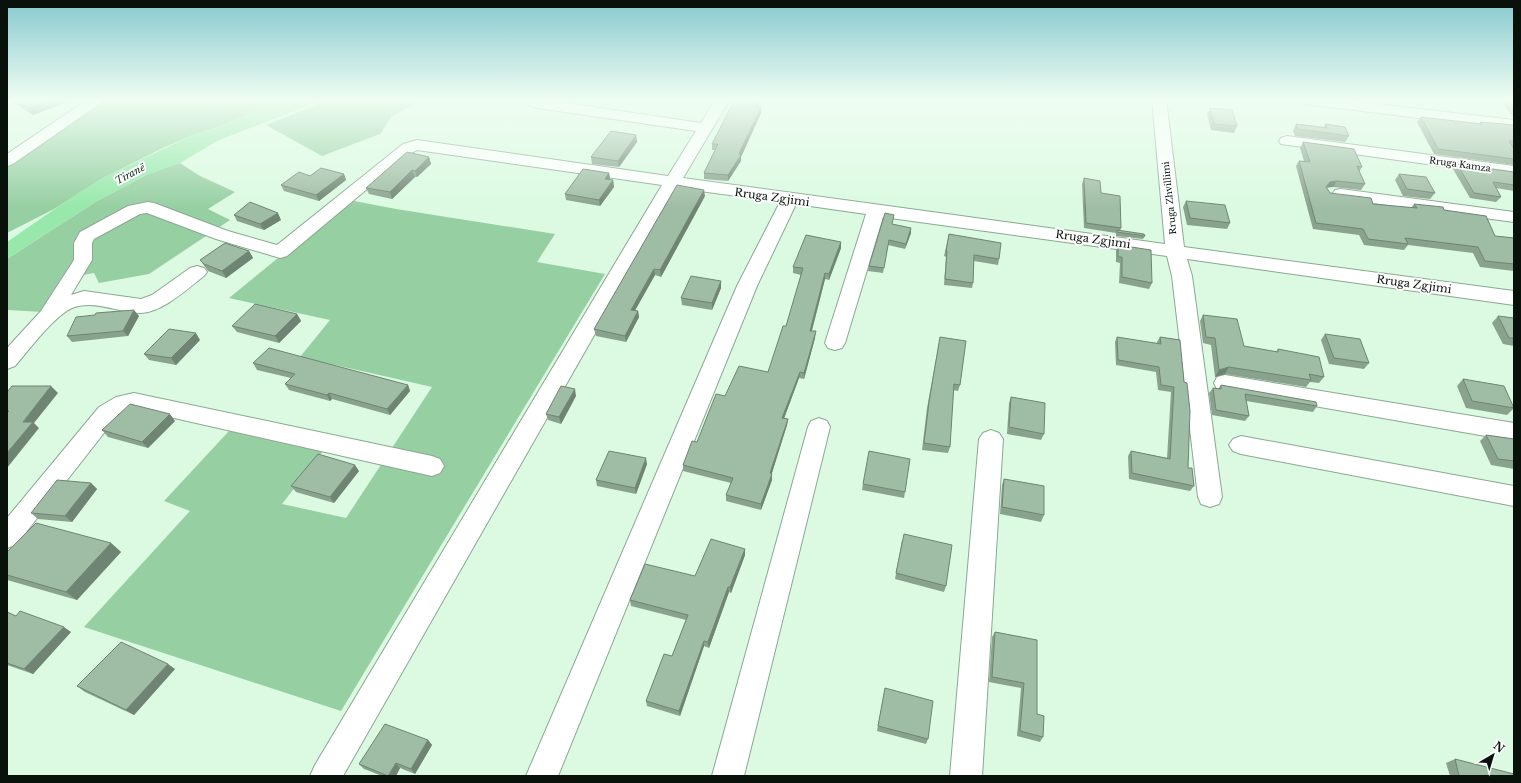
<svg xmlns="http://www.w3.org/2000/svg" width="1521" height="783" font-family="'Libre Baskerville',serif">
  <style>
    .green { fill: #96cfa2 }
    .water { fill: #97e8aa }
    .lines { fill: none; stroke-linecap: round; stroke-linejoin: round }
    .minor-casing { stroke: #8ba891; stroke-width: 2 }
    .minor { fill: #fff; fill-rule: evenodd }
    .wall { fill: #89a28d }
    .shaded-wall { fill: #6f8473 }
    .building { fill: #9fbca4; stroke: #6f8473 }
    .labels { text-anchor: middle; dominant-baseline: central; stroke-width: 4; stroke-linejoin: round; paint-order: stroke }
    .far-street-label { font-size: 9px; fill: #08120a; stroke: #fdfdfd }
    .far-water-label { font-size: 10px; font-style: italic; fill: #12341c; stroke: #fdfdfd }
    .street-label { font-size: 11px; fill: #08120a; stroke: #fdfdfd }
  </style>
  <rect width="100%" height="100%" fill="#dbfae1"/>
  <path class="green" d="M107 99H284L221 126 190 136 165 147 103 178 54 209 7 233V166Z
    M331 99H423L392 116 380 134 322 156 266 125Z
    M180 163 200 176 235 192 208 209 230 220 149 274 99 283 94 273 61 279 43 312 7 310V259L97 201 148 174Z
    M349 200 396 209 555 234 537 262 605 274 341 711 84 627 190 511 164 501 229 431 323 451 282 504 346 518 432 387 300 357 330 320 229 298Z"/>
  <path class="water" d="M284 99H330L313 104 219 140 180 163 148 174 97 201 7 259V242L75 195 103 178 190 136 221 126Z"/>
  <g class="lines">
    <defs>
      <path id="minor" d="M88 99H104L102 102 13 164 7 166V154Z
        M524 99H539L701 123 716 99H730L683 178 1165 244 1152 99H1166L1184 247 1514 291V305L1187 259 1192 276 1222 497 1219 504 1210 507 1201 504 1198 497 1172 276 1167 256 883 217 845 343 842 348 835 350 828 348 825 343 866 214 796 204 757 286 558 776H526L737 286 780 202 678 188 343 776H310L315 765 662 185 417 150 409 154 287 256 280 258 216 239 147 213 140 214 94 239 92 243V260L71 295 84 291 141 299 152 295 190 268 197 266 204 268 207 272 204 276C187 289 163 312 141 313 119 313 94 299 72 308 54 316 29 350 15 366L7 369V348L41 311 74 260V243L80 232 128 206 148 202 154 203 228 231 277 245 403 144 417 140 668 176 696 131 537 108 527 104Z
        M1292 99H1334L1514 120V130L1299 103 1294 102Z
        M1287 136 1514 166V176L1281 144 1279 141 1281 138Z
        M1341 189 1514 212V222L1335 198 1332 194 1335 190Z
        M1225 375 1514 423V441L1217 389 1214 383 1217 377Z
        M134 393 432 456 440 459 444 466 440 473 432 476 134 409 115 419 16 545 7 548V518L99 407 116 397Z
        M819 418 827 421 830 427 744 776H712L808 427 811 421Z
        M991 430 999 433 1003 439 982 776H950L979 439 983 433Z
        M1241 436 1514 486V506L1241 454 1233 451 1229 445 1233 439Z"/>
    </defs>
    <use href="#minor" class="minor-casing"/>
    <use href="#minor" class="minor"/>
  </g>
  <path class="wall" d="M7 99H74L33 115Z
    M735 99H762L758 107 761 113 741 157V161L728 181 704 179V173L715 150H712V144Z
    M1500 99H1514V119Z
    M1210 108 1237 126 1234 133 1211 130 1207 114Z
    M1421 117 1479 124 1480 122 1514 125V147H1513L1514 149V165L1434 154 1417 122Z
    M1296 124 1324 127 1325 124 1349 136 1345 142 1295 136 1293 131Z
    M636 135 637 142 619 167 592 164 591 157Z
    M1303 142 1362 167 1359 172 1365 184 1361 190 1333 187 1327 188 1330 193 1373 204 1411 208 1414 204 1444 210 1495 236 1514 238V271L1480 267 1473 253 1408 245 1404 250 1364 245 1359 235 1313 229 1296 166 1299 161H1304L1300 148Z
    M429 157 431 164 417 177H415L392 199 369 194 366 188Z
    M1457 164 1514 172V191L1496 188 1501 197 1496 202 1470 198 1453 169Z
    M609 173 610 180H613L614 187 600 206 566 200 565 194Z
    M344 174 346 180 319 201 284 191 281 185 310 176Z
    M1399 174 1435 193 1430 199 1403 196 1395 180Z
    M1084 178 1101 193 1121 228 1120 231 1145 236 1143 239 1116 236V233L1084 228 1082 184Z
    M705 196 661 277 655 275 635 310 638 311 639 317 626 342 596 336 594 329Z
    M1186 201 1230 223 1227 229 1187 225 1183 207Z
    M234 215 281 220 264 230 237 221Z
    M892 224 911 233 905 249 888 245 883 273 868 271 869 266Z
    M949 234 999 259 998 265 974 261 973 283 972 288 944 285 946 257 944 256Z
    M841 242V248L829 280 825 279 812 331 815 338 804 379 799 378 784 418 788 419 787 425 772 473V480L761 510 726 501V495L731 483 683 471V465L725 396 768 372 786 326 801 275 793 273V267Z
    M1118 245 1152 283 1149 289 1119 283 1120 263 1116 262V251Z
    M249 251 253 258 226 278 208 271 200 260Z
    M721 281V288L712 310 682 305 681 298Z
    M297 314 301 321 279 343 237 332 232 326Z
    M1203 315 1244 346 1276 352 1278 349 1324 377 1319 383 1310 382 1306 387 1225 374 1215 377 1211 345 1203 343 1200 321Z
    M139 316 128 336 72 342 67 336Z
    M1498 316 1514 318V346L1503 344 1492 323Z
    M1325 334 1369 363 1364 369 1329 364 1321 340Z
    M940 337 960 385 958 391 953 390 950 447 948 453 922 450 927 408Z
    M1117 337 1157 344V342L1160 337 1180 340 1188 468 1194 486 1190 491 1129 479 1128 456 1131 451 1167 458 1171 392 1158 390 1156 372 1116 365 1115 342Z
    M200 340 176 365 149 360 144 354Z
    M253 363 408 385 410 391 390 415 332 399 330 401 289 390 285 384 291 378 257 370Z
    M1463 379 1514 408 1507 415 1466 408 1457 386Z
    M1221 385 1317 406 1313 412 1246 401 1249 416 1245 421 1212 415 1209 393 1213 388 1218 389Z
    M576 396 561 424 548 420 546 414Z
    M1011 397 1044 434 1041 440 1007 434 1009 403Z
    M175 421 148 448 108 437 102 430Z
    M1486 435 1514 439V469L1491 465 1480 441Z
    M647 464 636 494 597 486 596 480Z
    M359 471 334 503 296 492 291 486Z
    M1004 479 1044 515 1041 522 1000 514 1002 485Z
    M91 483 97 489 72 522 38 519 31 513Z
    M863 484 905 492 904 498 862 490Z
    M902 540 946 586 944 592 895 579Z
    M111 543 121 552 77 600 7 580V552Z
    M745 549V555L731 593 729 592 709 648 704 646 680 716 647 706 646 701 672 656 686 620 631 606 630 600 695 576Z
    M7 612 16 616 71 632 33 674 7 665Z
    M995 632 1037 640V714L1043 737 1040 742 1017 736 1021 688 989 682 992 637Z
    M175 669 134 715 85 692 77 686Z
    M885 688 928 739 926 744 877 731Z
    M428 740 432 745 415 774 400 768 396 776H382L364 769 359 764Z
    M1455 759 1514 776H1450L1446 763Z"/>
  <path class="shaded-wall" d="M54 99H74L33 115 29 108Z
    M759 99H762L755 112V106Z
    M761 107V113L741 157V161L728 181V175L739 154Z
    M636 135 637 142 619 167 618 161Z
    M429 157 431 164 417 177 415 171Z
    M412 170 415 177 392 199 390 192Z
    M609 173 610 179 606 185 605 179Z
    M344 174 346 180 319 201 316 195Z
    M613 180 614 187 600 206 599 200Z
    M1337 181 1333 187H1326L1330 182Z
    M704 190 705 196 661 277 660 270Z
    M278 213 281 220 264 230 260 224Z
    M911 228V233L905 249 906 244Z
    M841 242V248L829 280V274Z
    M249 251 253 258 226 278 222 271Z
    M654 269 655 275 632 316 631 310Z
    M825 273V279L810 337V331Z
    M721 281V288L712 310V303Z
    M134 310 139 316 128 336 123 331Z
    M638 311 639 317 626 342 625 336Z
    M297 314 301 321 279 343 275 336Z
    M816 331 815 338 804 379V373Z
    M196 333 200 340 176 365 171 358Z
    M1229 367 1225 374 1215 377 1219 370Z
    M800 372 799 378 782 424V418Z
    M408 385 410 391 390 415 387 409Z
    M51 386 58 393 34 423 39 428 7 468V453L23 422Z
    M575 389 576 396 561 424 559 417Z
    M329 393 332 399 330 401 327 395Z
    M170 414 175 421 148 448 142 442Z
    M788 419 787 425 770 479V473Z
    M646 458 647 464 636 494 635 488Z
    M355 465 359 471 334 503 330 497Z
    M772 474V480L761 510V504Z
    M91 483 97 489 72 522 65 516Z
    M111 543 121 552 77 600 66 592Z
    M745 549V555L731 593 730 587Z
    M728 587 729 592 709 648 708 642Z
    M64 627 71 632 33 674 24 669Z
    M704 641V646L680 716 679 711Z
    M168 664 175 669 134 715 126 710Z
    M428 740 432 745 415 774 411 769Z
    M396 763 400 768 396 776H389Z"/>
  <path class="building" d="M13 99H54L29 108Z
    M735 99H759L755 106 761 107 739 154 741 155 728 175 704 173 718 144H712Z
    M1508 99H1514V107Z
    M1210 108 1232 110 1237 126 1214 124Z
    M1421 117 1482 124 1480 122 1514 125V141H1509L1514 149V159L1438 149Z
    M1296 124 1327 128 1325 124 1345 127 1349 136 1298 129Z
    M611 131 636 135 618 161 591 157Z
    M1303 142 1354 149 1362 167 1357 166 1365 184 1337 181 1330 182 1326 187 1330 193 1371 198 1373 204 1417 208 1414 204 1443 207 1444 210 1486 216 1495 236 1514 238V264L1485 261 1478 247 1405 238 1408 244 1368 239 1363 229 1316 223 1299 161 1310 162Z
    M407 152 429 157 415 171 412 170 390 192 366 188Z
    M1457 164 1514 172V185L1493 182 1501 197 1474 193Z
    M321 168 344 174 316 195 281 185 299 172 310 176Z
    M583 169 609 173 605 179 613 180 599 200 565 194Z
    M1399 174 1426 177 1435 193 1407 189Z
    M1084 178 1100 181 1101 193 1120 196 1121 228 1086 223Z
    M677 185 704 190 660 270 654 269 631 310 638 311 625 336 594 329Z
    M1186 201 1225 205 1230 223 1190 218Z
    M250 202 278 213 260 224 234 215Z
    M885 213 894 215 892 224 911 228 906 244 889 240 884 268 869 266Z
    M1117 230 1144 234 1145 236 1117 232Z
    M949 234 1001 243 999 259 974 255 973 283 945 279 947 251H946Z
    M806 235 841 242 829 274 825 273 810 331H816L804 373 800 372 782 418 788 419 770 473 772 474 761 504 726 495 733 478 683 465 692 441 697 442 716 394 725 396 739 366 768 372 783 326H786L803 268 793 267Z
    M225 243 249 251 222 271 204 264 200 260Z
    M1118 245 1151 250 1152 283 1122 277V257H1118Z
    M691 276 721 281 712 303 681 298Z
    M255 304 297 314 275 336 232 326Z
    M134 310 123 331 67 336 76 317 95 315 96 313Z
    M1203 315 1237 319 1244 346 1278 352V349L1319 357 1324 377 1309 374 1311 380 1229 367 1219 370 1215 338 1206 337Z
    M1498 316 1514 318V338H1509Z
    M169 329 196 333 171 358 144 354Z
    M1325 334 1360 339 1369 363 1334 358Z
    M940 337 966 341 960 385 954 384 950 447 924 443 929 402Z
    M1117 337 1161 344 1160 337 1180 340 1184 382 1187 383 1190 411 1188 468H1192L1194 486 1132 473 1131 451 1170 459 1174 387 1161 385 1159 367 1118 360Z
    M269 348 408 385 387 409 329 393 327 395 285 384 295 374 253 363Z
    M1463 379 1504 386 1514 408 1472 401Z
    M1221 385 1316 402 1317 406 1245 394 1249 416 1216 410 1213 388 1221 389Z
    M12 386H51L23 422H33L7 453V413L9 411H7V392Z
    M561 386 575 389 559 417 546 414Z
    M1011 397 1045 403 1044 434 1009 427Z
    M130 404 170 414 142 442 102 430Z
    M1486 435 1514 439V461L1498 459Z
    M609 451 646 458 635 488 596 480Z
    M869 451 910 459 905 492 863 484Z
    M318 454 355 465 330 497 291 486Z
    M1004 479 1044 486V515L1002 507Z
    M57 480 91 483 65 516 31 513Z
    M36 523 111 543 66 592 7 575V552Z
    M904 534 952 545 946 586 896 573Z
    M711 539 745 549 730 587H728L708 642 704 641 679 711 646 701 664 654 672 656 688 615 630 600 645 564 695 576Z
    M20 611 64 627 24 669 7 663V612L16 616Z
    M995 632 1037 640V714L1044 716 1043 737 1020 731 1024 683 992 677Z
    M121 642 168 664 126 710 77 686Z
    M885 688 933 701 928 739 878 726Z
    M385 724 428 740 411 769 396 763 388 776 359 764Z
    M1455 759 1514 774V776H1459Z"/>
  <linearGradient id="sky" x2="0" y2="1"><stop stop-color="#87c9cf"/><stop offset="0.48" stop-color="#effdf2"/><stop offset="1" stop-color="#effdf2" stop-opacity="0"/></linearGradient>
  <rect width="1521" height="208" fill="url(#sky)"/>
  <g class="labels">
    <g class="far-street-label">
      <text transform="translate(1460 164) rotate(8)">Rruga Kamza</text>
      <text transform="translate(1169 198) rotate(-96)">Rruga Zhvillimi</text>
    </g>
    <g class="far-water-label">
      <text transform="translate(130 174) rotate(-28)">Tiranë</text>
    </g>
    <g class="street-label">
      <text transform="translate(772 197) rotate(8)">Rruga Zgjimi</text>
      <text transform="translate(1093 239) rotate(8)">Rruga Zgjimi</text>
      <text transform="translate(1414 284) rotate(8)">Rruga Zgjimi</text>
    </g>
  </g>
  <rect width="1521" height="783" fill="none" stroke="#08120a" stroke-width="16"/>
  <g transform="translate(1493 755) rotate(38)" stroke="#fdfdfd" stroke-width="3" paint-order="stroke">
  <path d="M0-3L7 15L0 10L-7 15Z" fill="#08120a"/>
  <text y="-6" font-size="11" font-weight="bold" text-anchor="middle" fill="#08120a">N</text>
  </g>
</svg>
